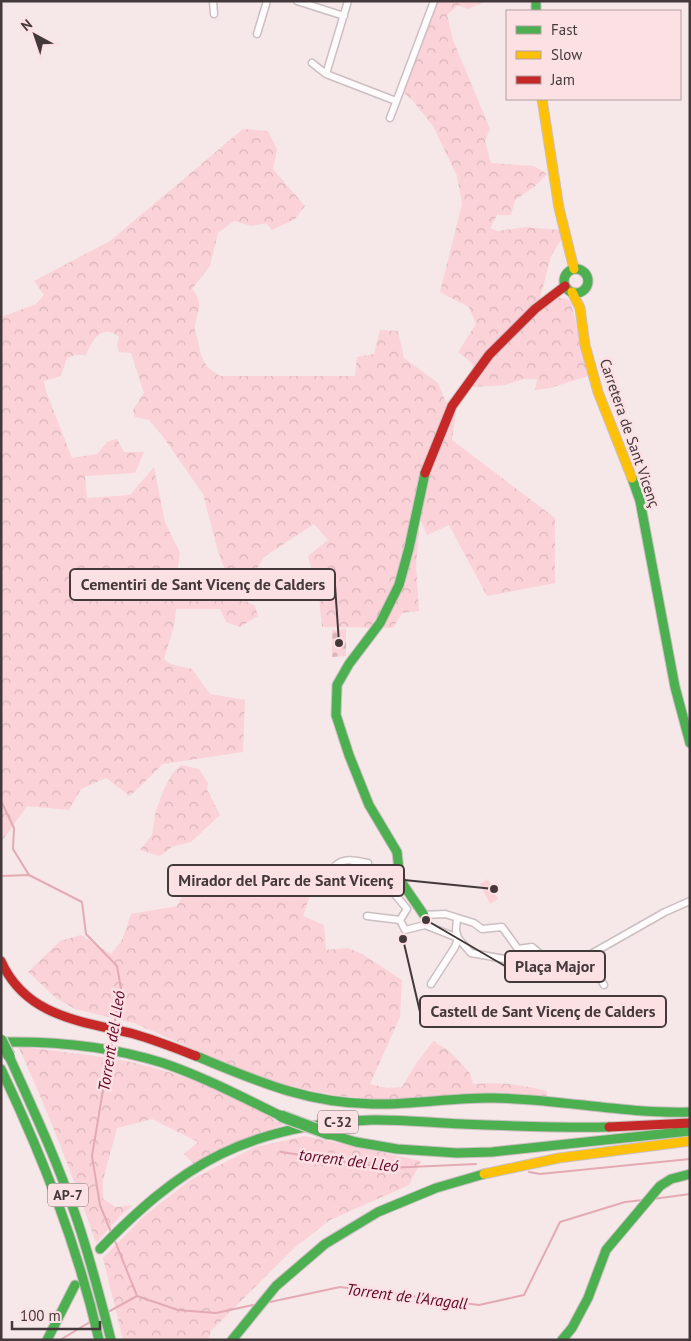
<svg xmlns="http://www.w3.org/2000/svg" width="691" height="1341" font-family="'PT Sans',sans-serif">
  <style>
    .forest { fill: url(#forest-crowns) }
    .cemetery { fill: url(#cemetery-stones) }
    .pitch { fill: #fad2d8 }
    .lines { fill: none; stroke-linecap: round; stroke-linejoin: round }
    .stream { stroke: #e4aab4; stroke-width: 2 }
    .street-casing { stroke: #cbbfc1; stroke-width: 9 }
    .fast-casing { stroke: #cbbfc1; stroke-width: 11 }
    .slow-casing { stroke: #cbbfc1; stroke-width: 11 }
    .jam-casing { stroke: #cbbfc1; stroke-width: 11 }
    .street { stroke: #fefbfc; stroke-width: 6 }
    .fast { stroke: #4caf50; stroke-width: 9 }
    .slow { stroke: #ffc107; stroke-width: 9 }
    .jam { stroke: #c62828; stroke-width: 9 }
    .fast-bridge-casing { stroke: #cfc7c8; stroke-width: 14; stroke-linecap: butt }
    .fast-bridge { stroke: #4caf50; stroke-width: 11 }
    .labels { text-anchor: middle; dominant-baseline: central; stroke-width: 5; stroke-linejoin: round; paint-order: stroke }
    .shield { fill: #fce1e4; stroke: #7a6b6d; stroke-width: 1 }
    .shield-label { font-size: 14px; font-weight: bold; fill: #43383a }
    .street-label { font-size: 15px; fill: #43383a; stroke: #fce1e4 }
    .water-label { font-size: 16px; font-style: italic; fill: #610426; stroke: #fce1e4 }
    .leader { fill: none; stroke: #43383a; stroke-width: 2 }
    .callout-dot { fill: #43383a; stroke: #fce1e4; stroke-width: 2 }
    .callout { fill: #fce1e4; stroke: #43383a; stroke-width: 2 }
    .callout-label { font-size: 16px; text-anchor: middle; font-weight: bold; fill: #43383a }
  </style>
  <defs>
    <pattern id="forest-crowns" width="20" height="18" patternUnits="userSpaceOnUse" patternTransform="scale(1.25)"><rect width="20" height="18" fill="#fad2d8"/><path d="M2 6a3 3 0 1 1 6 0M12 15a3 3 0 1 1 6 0" fill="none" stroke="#d8b5ba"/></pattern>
    <pattern id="cemetery-stones" width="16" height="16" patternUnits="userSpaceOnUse" patternTransform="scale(1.25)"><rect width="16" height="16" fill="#fad2d8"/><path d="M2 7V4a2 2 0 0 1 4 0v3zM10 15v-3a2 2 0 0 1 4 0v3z" fill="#d8b5ba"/></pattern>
  </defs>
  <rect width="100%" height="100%" fill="#f6e7e9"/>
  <path class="forest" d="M435 1H486L468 9 458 5 447 15 453 40 490 129 485 141 491 163 534 166 547 174 535 186 515 200 511 215H497L490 228 497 231 526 227 559 230 562 238 551 256 540 298H564L570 301C578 325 581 351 588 376L550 388 535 390 537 379H523L505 385 473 387V364L458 352 476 324 469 307 440 292 462 204 457 176 433 126 413 101 403 92Z
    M243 129 268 131 277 149 273 169 305 206 295 219 272 230 266 223 252 226 234 221 218 233 210 266 192 289C204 304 198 309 195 326 194 330 197 336 198 341 202 361 203 365 220 376H355L357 357 374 354 380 330 398 331 404 358 438 383 445 400 456 413 452 440 555 518V583L487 596 449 525 427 535 418 514 419 534 416 565 419 611 402 613 393 628 322 627 319 598 308 556 328 540 314 524 264 557 244 589 229 581 217 548 203 494 161 434 149 420 135 417 133 410 144 393 131 353 119 352 117 345 119 337C102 323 92 340 86 355H75L67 358 61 376 44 381 46 391 72 458 97 454 107 442 117 439 124 452H144L135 473 85 476 87 498 130 495 154 467 165 522 180 553 176 579 210 580 255 606 258 616 240 627 226 622 220 609H176L174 626 164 659 170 664 192 669 210 694 245 700 243 752 163 764 130 796 106 778 81 789 69 810 27 806 1 842V317L36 304 44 295 34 281 110 241Z
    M181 765 199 769 208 783 207 789 220 815 191 842 172 847 160 856 140 850 152 835 155 814 163 791 172 774Z
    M318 871 303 916 324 925 326 950 348 948 362 954 402 980 400 1017 370 1084 386 1088 402 1087 416 1064 433 1041 448 1050 470 1073 473 1084C501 1082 519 1084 547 1091L546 1098 499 1092 381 1100 332 1095 282 1085 218 1060 134 1023 75 1009 56 998 28 972 60 941 81 935 111 954 122 940 131 914 177 906 191 881 224 875 281 878Z
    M18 1046C52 1051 87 1054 121 1060 178 1071 234 1094 283 1125L227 1145 194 1164 184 1154 198 1142 152 1119 117 1128 103 1180V1199L116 1207 133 1205 119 1217 96 1243C73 1176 48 1111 18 1046Z
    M305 1136 421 1161 409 1185 330 1220 294 1248 211 1331 208 1340H123L103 1258 143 1217 190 1180 255 1147Z"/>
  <path class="cemetery" d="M346 629V656L332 657V630Z"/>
  <path class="pitch" d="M488 879 498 899 490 904 480 884Z"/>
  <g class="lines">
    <path class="stream" d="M1 801 14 828 13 849 29 875 82 902 86 934 117 966 121 989 114 1025
      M1 876 29 875
      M111 1047 113 1034
      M109 1054 92 1156 100 1205 111 1232
      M281 1152 389 1168 476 1164
      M529 1172 540 1174 690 1159
      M653 1199 690 1194
      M115 1241 137 1296
      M270 1302 340 1287 479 1305 524 1295 560 1222 625 1202 643 1200
      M108 1312 137 1296 178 1310 216 1313 253 1305
      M60 1340 90 1322"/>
    <defs>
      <path id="street" d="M213 1 214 14
        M297 1 344 16
        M257 34 267 1
        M312 63 326 74 396 101
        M326 74 348 1
        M390 118 434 1
        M368 863C357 861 345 857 336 865L337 869 340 871C345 870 350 866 355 866 373 864 396 896 407 909L400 920
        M367 916 400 920
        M457 918 456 930 458 938
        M400 920 405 930 425 925
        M425 925 424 915 445 914 474 923 482 929 502 927 518 949
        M425 925 458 938 471 953 516 961 518 949
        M518 949 532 947 548 961 562 962 584 958 665 912 690 901
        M591 956 593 966 604 985
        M431 984 455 947 458 938"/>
      <path id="fast" d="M536 1V11
        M564 281a12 12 0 1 1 24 0a12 12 0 1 1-24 0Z
        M632 478 640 501 675 687 690 743
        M424 915 400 880 397 852 369 805 349 755 336 715 337 685 349 664 380 623 399 585 409 548 425 473
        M1 1042C56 1041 110 1046 163 1063 204 1077 242 1097 281 1116
        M9 1056C32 1107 56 1158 74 1211 89 1253 100 1297 111 1340
        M196 1056C257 1081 305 1103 373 1104 414 1105 454 1097 494 1098 560 1099 624 1114 690 1112
        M1 1069C43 1158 77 1244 99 1340
        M329 1134 356 1142 397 1149 457 1153 492 1152 690 1131
        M100 1249C136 1212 174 1177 221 1154 268 1131 320 1122 371 1120 401 1119 432 1123 462 1124 511 1126 560 1128 609 1127
        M47 1340 75 1285
        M232 1340 276 1286 325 1244 378 1212 436 1188 484 1174
        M562 1340 572 1328 588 1298 606 1250 660 1186 671 1179 690 1174"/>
      <path id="slow" d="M542 99 559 208 574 269
        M572 292 580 308 585 345 598 392 632 478
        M484 1174 559 1158 690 1141"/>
      <path id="jam" d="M425 473 452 406 489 355 535 309 565 286
        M1 961C26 1017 81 1021 134 1034 155 1040 175 1048 196 1056
        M609 1127 690 1123"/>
    </defs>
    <use href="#street" class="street-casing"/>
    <use href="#fast" class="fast-casing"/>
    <use href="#slow" class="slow-casing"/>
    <use href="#jam" class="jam-casing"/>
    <use href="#street" class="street"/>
    <use href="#fast" class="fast"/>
    <use href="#slow" class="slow"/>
    <use href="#jam" class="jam"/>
    <defs>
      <path id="fast-bridge" d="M1 1040 9 1056
        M281 1116 329 1134"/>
    </defs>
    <use href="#fast-bridge" class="fast-bridge-casing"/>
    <use href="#fast-bridge" class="fast-bridge"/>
  </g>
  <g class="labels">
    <g class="shield">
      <rect x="318" y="1110.5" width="40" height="23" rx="4"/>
      <rect x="48" y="1183.5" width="40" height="23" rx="4"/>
    </g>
    <g class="shield-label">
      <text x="338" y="1122">C-32</text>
      <text x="68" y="1195">AP-7</text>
    </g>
    <g class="street-label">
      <text transform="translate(630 433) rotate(71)">Carretera de Sant Vicenç</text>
    </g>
    <g class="water-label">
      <text transform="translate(111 1041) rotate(-81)">Torrent del Lleó</text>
      <text transform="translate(349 1160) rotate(7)">torrent del Lleó</text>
      <text transform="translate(407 1296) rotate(7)">Torrent de l'Aragall</text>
    </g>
  </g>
  <path class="leader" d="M339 643L335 585M494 889L404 880M426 920L505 966M403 939L420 1012"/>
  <g class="callout-dot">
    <circle cx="339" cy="643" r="5"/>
    <circle cx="494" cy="889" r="5"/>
    <circle cx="426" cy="920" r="5"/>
    <circle cx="403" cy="939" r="5"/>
  </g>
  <g class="callout">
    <rect x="70" y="569" width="265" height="31" rx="5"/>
    <rect x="168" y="865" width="236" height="31" rx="5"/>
    <rect x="505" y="951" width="100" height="31" rx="5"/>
    <rect x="420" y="996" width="246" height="31" rx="5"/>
  </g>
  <g class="callout-label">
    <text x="203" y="590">Cementiri de Sant Vicenç de Calders</text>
    <text x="286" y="886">Mirador del Parc de Sant Vicenç</text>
    <text x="555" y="972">Plaça Major</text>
    <text x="543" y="1017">Castell de Sant Vicenç de Calders</text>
  </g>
  <rect width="691" height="1341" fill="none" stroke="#43383a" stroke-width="5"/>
  <rect x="506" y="10" width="175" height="90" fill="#fce1e4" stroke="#b29da0"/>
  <rect x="516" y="26" width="25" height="8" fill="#4caf50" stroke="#b29da0"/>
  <text x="551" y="35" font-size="15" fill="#43383a">Fast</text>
  <rect x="516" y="51" width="25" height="8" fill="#ffc107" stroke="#b29da0"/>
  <text x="551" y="60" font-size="15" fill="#43383a">Slow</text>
  <rect x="516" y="76" width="25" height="8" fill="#c62828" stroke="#b29da0"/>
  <text x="551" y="85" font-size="15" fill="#43383a">Jam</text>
  <g transform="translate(35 35) rotate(320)" stroke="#fce1e4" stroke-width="4" paint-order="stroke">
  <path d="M0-4L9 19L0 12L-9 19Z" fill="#43383a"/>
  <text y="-8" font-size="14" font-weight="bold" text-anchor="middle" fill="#43383a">N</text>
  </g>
  <path d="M12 1321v8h88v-8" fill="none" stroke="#43383a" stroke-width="2.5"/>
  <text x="20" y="1321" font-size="15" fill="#43383a" stroke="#fce1e4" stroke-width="4" paint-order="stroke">100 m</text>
</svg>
